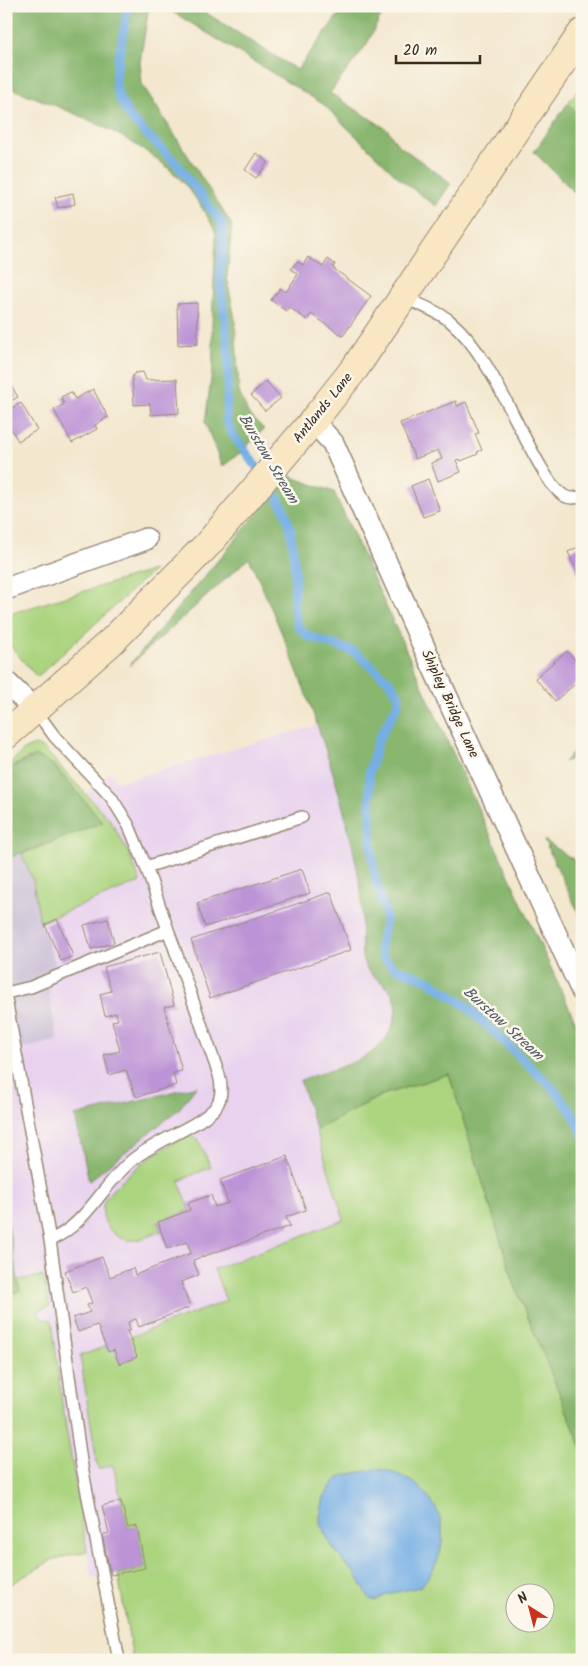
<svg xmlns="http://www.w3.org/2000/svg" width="588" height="1666" font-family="Kalam,sans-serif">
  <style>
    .built { fill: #e8d2ee }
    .industrial { fill: #c9bfd7 }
    .green { fill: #abd47f; stroke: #737f4e; fill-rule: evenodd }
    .forest { fill: #88b66e; stroke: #627046 }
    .water { fill: #75aee5; stroke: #586c82 }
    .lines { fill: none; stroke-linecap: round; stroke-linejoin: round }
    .stream { stroke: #75aee5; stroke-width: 9 }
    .building { fill: #bc93d6 }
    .lane-casing { stroke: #978876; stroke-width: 14 }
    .street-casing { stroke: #978876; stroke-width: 24 }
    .secondary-casing { stroke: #978876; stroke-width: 30 }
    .lane { stroke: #fff; stroke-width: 11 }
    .street { stroke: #fff; stroke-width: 21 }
    .secondary { stroke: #f9e7c3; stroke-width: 28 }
    .labels { text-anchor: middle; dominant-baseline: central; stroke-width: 5; stroke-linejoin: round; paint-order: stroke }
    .street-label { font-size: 14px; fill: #3b2a1e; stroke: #fbf7ec }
    .water-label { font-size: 15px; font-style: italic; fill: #4f5864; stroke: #fbf7ec }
  </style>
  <rect width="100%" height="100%" fill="#fbf7ec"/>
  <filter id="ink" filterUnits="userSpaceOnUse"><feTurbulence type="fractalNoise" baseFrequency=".02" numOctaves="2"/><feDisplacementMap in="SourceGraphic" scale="10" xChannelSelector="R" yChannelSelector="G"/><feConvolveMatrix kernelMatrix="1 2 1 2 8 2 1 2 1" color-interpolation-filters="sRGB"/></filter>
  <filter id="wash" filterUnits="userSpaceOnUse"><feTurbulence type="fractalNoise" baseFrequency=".0096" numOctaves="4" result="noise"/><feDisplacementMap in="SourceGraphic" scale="20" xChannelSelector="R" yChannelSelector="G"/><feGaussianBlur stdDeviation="1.12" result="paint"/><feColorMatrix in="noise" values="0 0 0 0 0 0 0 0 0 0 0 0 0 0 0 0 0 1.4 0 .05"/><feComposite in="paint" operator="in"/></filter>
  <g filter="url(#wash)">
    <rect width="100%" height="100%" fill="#f3e7ce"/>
    <path class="built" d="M318 725 346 816 360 884 362 957 369 970 392 990 396 1000V1012L389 1033 378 1047 356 1060 300 1080 344 1220 215 1269 226 1301 80 1357 98 1468 113 1465 128 1528 121 1530 130 1571 92 1578 62 1403 52 1320 42 1319 39 1314V1310L50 1306 45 1283 43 1276 18 1280 6 1215V1053L58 1039 49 996 55 962 40 922 140 882 110 820 87 793 110 772 119 782Z"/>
    <path class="industrial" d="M22 854 33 881 40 922 55 962 49 996 58 1040 6 1053V859Z"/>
    <path class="green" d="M582 84V118L568 103Z
      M154 570 37 677 6 641V615Z
      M35 745 43 748 110 820 129 853 140 882 40 922 33 881 22 854 103 822 52 764 28 758 6 770V767L25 749Z
      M449 1074 515 1286 582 1448V1660H133L118 1574 145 1568 137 1527 128 1528 113 1465 98 1469 80 1356 226 1301 214 1269 344 1220 316 1130 382 1095ZM516 1594H546V1624H516Z
      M189 1135 198 1139 211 1167 179 1181 190 1210 158 1222 161 1231C153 1234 144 1239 135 1240 113 1243 95 1217 106 1198 117 1180 168 1142 189 1135Z
      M43 1276 50 1306 39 1310V1314L42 1319 52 1320 62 1403 87 1551 52 1560 6 1587V1294L19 1291 18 1280Z"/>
    <path class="forest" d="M15 6H149L140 62 142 84 232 225 227 277 235 319 239 392 248 413 264 429 241 452 222 467 205 422 213 365 212 325 216 235 214 228C204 210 193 192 179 178 132 132 65 110 6 86V27Z
      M163 6H195L297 70 345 6H386L367 44 330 93 388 130 397 144 451 183 436 206 401 180 323 104Z
      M568 103 582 118V200L534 152Z
      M289 476 334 492 582 1036V1448L515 1286 449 1074 382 1095 316 1130 300 1080C328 1070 375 1062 389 1033 414 980 366 988 362 956 360 932 364 908 360 884 340 771 296 662 249 558L129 666Z
      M582 742V754L564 762Z
      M36 756 52 764 103 822 6 859V770Z
      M544 840 574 860 582 869V920Z
      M197 1086 179 1109 89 1181 75 1116Z
      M6 1215 20 1291 6 1294Z"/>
    <path class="water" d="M378 1469C439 1479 464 1541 420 1587L387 1594 376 1601 370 1599 355 1573 345 1564 331 1545 320 1524V1517L324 1497 334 1482 344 1475Z"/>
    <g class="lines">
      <path class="stream" d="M128 6 116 74V87L119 98 131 119 176 163 222 223 223 244 220 279 229 356 226 420 231 432 272 488 284 509 290 526 293 549 295 570 294 608 297 625 307 636 355 652 390 682 399 696 398 704 378 740 369 773 372 854 375 876 386 916 380 947 382 956 393 967 428 980 465 1005 553 1088 573 1114 582 1133"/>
    </g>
    <g id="blocks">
      <path class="building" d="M256 153 268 162 256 178 245 170Z
        M73 193 75 204 58 208 55 197Z
        M308 257 323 267 328 259 335 264 333 268 371 296 343 336 311 314 307 320 289 307 286 311 271 300 280 288 286 292 298 274 291 269 297 261 303 265Z
        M197 303 198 344 178 345 177 304Z
        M143 372 146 380 177 379 179 413 151 415 150 404 134 405 132 377 135 373Z
        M6 377 18 397 6 404Z
        M266 381 281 398 265 411 251 395Z
        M93 389 108 417 95 425 97 429 72 443 54 410 64 404 61 397 71 392 75 399Z
        M456 401 457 406 466 402 479 433 475 434 482 450 477 452 478 454 461 461 460 459 456 460 461 472 438 481 431 463 442 459 438 450 415 459 400 423Z
        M21 403 37 430 18 441 6 420V411Z
        M428 479 440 511 423 517 411 486Z
        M582 545V582L568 552Z
        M567 651 582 668V678L555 701 535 678Z
        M302 869 310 893 205 927 197 903Z
        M331 892 351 950 210 998 191 940Z
        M57 919 73 956 61 961 45 925Z
        M108 919 114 943 91 949 84 925Z
        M160 952 174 1005 164 1007 182 1071 173 1073 176 1085 136 1097 126 1070 109 1075 104 1055 120 1051 112 1021 118 1020 116 1013 105 1016 100 994 111 991 104 967Z
        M287 1156 306 1210 286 1217 290 1226 193 1260 199 1275 181 1282 190 1307 139 1327 136 1319 128 1322 130 1330 127 1331 137 1357 119 1364 114 1350 108 1352 97 1325 78 1332 73 1318 90 1312 87 1305 92 1303 86 1287 73 1292 65 1271 102 1257 110 1277 133 1268 135 1275 191 1253 187 1242 167 1249 158 1222 190 1210 188 1203 211 1195 215 1207 228 1203 220 1180Z
        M121 1501 128 1528 137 1526 145 1568 111 1575 102 1535 109 1533 102 1506Z"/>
    </g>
  </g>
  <g filter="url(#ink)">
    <use href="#blocks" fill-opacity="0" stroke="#978876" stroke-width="1"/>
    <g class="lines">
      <defs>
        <path id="lane" d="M402 297C418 304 436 310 450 321 492 355 519 437 551 483 560 494 567 502 582 496
          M35 710 55 737 111 797 129 826 146 867 302 817
          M6 993 31 987 168 930
          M6 999 50 1240
          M119 1660 81 1461 50 1240C86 1225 102 1186 131 1161 154 1141 198 1127 215 1108 222 1099 222 1086 219 1075L146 867"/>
        <path id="street" d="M313 421 333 443 424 647 582 991
          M6 589 146 539
          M6 682 35 710"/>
        <path id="secondary" d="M6 735 112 641 208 544 313 421 355 368 582 33"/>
      </defs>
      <use href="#lane" class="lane-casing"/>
      <use href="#street" class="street-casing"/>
      <use href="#secondary" class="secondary-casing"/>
      <use href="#lane" class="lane"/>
      <use href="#street" class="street"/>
      <use href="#secondary" class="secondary"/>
    </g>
  </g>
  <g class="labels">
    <g class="street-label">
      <text transform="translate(323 408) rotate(-51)">Antlands Lane</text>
      <text transform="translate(450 704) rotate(65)">Shipley Bridge Lane</text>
    </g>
    <g class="water-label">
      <text transform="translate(268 459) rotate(59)">Burstow Stream</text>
      <text transform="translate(503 1024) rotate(42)">Burstow Stream</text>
    </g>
  </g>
  <rect width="588" height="1666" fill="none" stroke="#fbf7ec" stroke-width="25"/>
  <g transform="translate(530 1608) rotate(324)"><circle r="24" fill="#fbf7ec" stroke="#aea59a"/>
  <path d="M0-4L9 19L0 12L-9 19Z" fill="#c8321e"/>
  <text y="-8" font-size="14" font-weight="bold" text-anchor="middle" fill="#3b2a1e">N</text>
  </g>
  <path d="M396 55v8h84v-8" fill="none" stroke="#3b2a1e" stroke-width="2.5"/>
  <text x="403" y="55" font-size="15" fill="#3b2a1e" stroke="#fbf7ec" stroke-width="4" paint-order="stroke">20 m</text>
</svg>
